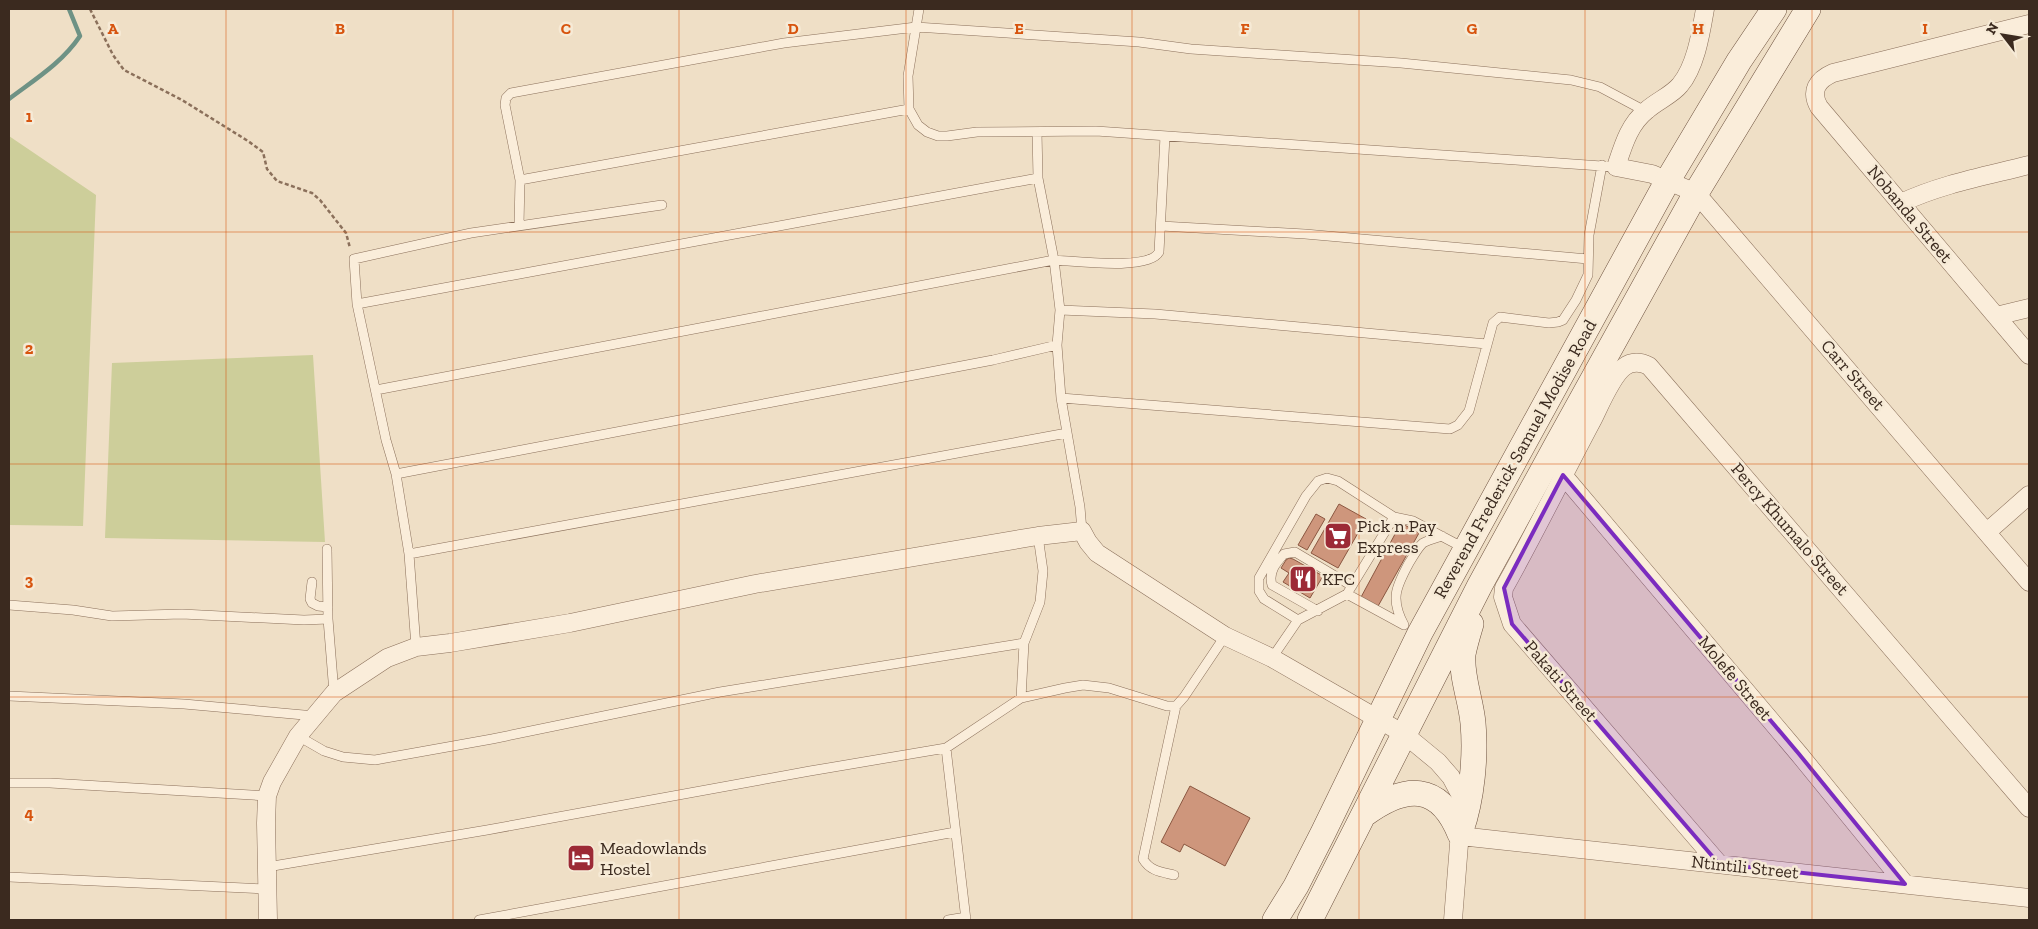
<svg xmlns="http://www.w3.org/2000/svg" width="2038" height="929" font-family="'Zilla Slab',serif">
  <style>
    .green { fill: #cdce9a }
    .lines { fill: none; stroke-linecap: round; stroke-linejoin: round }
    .stream { stroke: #6e9285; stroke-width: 4.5 }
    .building { fill: #ce967c; stroke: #8b5741 }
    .service-casing { stroke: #8b705b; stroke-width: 10 }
    .minor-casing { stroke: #8b705b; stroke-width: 19 }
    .secondary-casing { stroke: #6d513e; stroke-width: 26 }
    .path { stroke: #8b705b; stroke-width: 2.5; stroke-dasharray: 4 2.5; stroke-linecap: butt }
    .service { stroke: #faedda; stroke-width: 9 }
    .minor { stroke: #faedda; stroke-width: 18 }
    .secondary { stroke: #faedda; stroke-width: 25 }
    .marked { fill: #7b2cbf; fill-opacity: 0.2; stroke: #7b2cbf; stroke-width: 4; stroke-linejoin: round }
    .grid { fill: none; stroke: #d7540e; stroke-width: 1; stroke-opacity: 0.55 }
    .labels { text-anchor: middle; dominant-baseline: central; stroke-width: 5; stroke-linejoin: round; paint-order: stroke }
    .street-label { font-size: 18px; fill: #3b2a1f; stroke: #f6ead6 }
    .poi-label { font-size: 18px; fill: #3b2a1f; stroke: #f6ead6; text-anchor: start }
    .grid-label { font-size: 16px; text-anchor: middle; font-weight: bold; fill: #d7540e; stroke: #f6ead6; stroke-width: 5; stroke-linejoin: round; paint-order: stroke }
  </style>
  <rect width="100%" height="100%" fill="#efdfc6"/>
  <path class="green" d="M9 136 96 195 83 526 9 525Z
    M313 355 325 542 105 538 112 363Z"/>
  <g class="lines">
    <path class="stream" d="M9 99C34 80 62 63 80 36L69 9"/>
  </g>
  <path class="building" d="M1339 504 1366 519 1338 568 1311 553Z
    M1316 514 1325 519 1307 550 1298 545Z
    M1401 523 1419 533 1377 608 1360 599Z
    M1289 558 1293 559 1323 576 1310 598 1283 582 1289 573 1281 568 1286 560Z
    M1190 786 1250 818 1225 866 1184 844 1180 852 1161 842Z"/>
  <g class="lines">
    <defs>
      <path id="service" d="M919 9 908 76 909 109 918 125 927 132 938 136H947L977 132 1096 131 1616 167
        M1037 132 1038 178 1054 260 1060 310 1057 345 1061 398 1080 507 1082 531
        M520 180 909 109
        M519 225 520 180 505 105 506 98 511 93 784 43 916 27 1139 42 1191 49 1401 63 1571 80 1600 87 1645 111
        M1161 226 1305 234 1588 259
        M357 304 1038 178
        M1060 310 1155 314 1487 344
        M376 390 1054 260C1075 261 1149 271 1159 252L1165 136
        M1061 398 1450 429 1458 425 1469 411 1493 323 1500 317 1549 323 1558 322 1563 320 1576 300 1588 275 1589 235 1602 165
        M396 474 993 360 1057 345
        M327 549 328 619
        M409 554 1067 433
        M312 582 310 599 312 603 318 606 328 607
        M1347 594 1404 625
        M9 605 73 610 112 616 182 614 304 620 328 619 334 693
        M1318 611 1272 585C1268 572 1276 563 1284 554L1295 552 1352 586
        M1298 620 1264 599 1259 591V578L1306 496 1318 481 1327 478 1338 481 1394 517
        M1404 625C1390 599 1396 587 1409 563 1413 557 1418 547 1423 543 1428 540 1436 538 1442 536
        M416 647 409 554 396 474 386 440 357 304 354 259 471 233 662 205
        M1272 658 1298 620 1347 594 1394 517 1413 521 1464 548
        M9 696 184 704 315 716
        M1021 698 1024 643 1040 602 1043 571 1038 536
        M298 736 324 751 343 757 375 760 492 739 720 692 1024 643
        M946 748 966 920
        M9 783H50L267 796
        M267 867 487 830 810 771 946 748 1021 698 1065 688 1083 685 1109 688 1167 706H1176L1184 697 1225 636
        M1174 875C1161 872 1150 871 1143 859L1176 706
        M9 877 267 889
        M479 920 955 832
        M948 920 966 917"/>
      <path id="minor" d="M1705 9C1701 32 1696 66 1680 85 1672 95 1657 101 1647 110 1629 124 1623 146 1616 167L1652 174 1696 193 2029 582
        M2029 24 1833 73C1817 80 1810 91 1819 107L2029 355
        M1901 203C1941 184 1986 176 2029 165
        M1996 316 2029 308
        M1563 475 1799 754 1905 884
        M1987 532 2029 495
        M1460 836 2029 898
        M1719 864 1512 624 1503 597 1504 588C1535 533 1563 475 1593 419 1600 405 1612 376 1624 367 1632 361 1641 362 1649 366L2029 808
        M268 920 266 823 267 796 272 782 298 736 334 693 387 658 416 647 450 643 570 623 755 584 1038 536 1082 531 1088 542 1097 553 1225 636 1272 658 1404 734 1438 762 1451 777 1460 794 1462 806 1453 920"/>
      <path id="secondary" d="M1365 814C1405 785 1439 782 1460 834
        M1461 830C1472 799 1476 756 1473 723 1471 700 1461 677 1463 654 1465 644 1468 634 1471 624
        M1275 920 1296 886 1323 833 1420 633 1668 180 1739 61 1774 9
        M1310 920 1480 585 1556 446 1696 193 1808 9"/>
    </defs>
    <use href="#service" class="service-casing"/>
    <use href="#minor" class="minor-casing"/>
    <use href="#secondary" class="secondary-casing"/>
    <path class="path" d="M90 9 113 55 124 70 182 100 248 141 263 152 267 169 277 181 312 193 320 200 346 233 350 248"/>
    <use href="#service" class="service"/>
    <use href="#minor" class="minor"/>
    <use href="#secondary" class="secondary"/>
  </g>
  <path class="marked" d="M1563 475 1799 754 1905 884 1719 864 1512 624 1504 588Z"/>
  <path class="grid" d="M226 9V920M453 9V920M679 9V920M906 9V920M1132 9V920M1359 9V920M1585 9V920M1812 9V920M9 232H2029M9 464H2029M9 697H2029"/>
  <defs>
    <symbol id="supermarket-square" viewBox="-11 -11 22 22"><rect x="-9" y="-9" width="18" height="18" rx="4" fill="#9c2a36" stroke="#f6ead6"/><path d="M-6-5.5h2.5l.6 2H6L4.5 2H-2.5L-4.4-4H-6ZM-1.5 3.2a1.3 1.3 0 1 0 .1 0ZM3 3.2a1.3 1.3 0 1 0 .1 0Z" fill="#fff"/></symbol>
    <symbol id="restaurant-square" viewBox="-11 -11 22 22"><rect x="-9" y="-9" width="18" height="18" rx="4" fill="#9c2a36" stroke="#f6ead6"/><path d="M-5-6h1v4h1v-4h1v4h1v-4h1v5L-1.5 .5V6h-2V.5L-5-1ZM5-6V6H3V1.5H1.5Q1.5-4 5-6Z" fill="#fff"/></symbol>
    <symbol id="hotel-square" viewBox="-11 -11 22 22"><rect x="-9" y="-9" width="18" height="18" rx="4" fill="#9c2a36" stroke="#f6ead6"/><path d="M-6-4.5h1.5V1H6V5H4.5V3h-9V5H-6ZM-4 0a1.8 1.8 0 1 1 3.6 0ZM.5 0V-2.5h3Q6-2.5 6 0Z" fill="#fff"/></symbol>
  </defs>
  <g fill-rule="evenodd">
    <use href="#supermarket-square" x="1322" y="520" width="32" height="32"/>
    <use href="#restaurant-square" x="1287" y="563" width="32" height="32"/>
    <use href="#hotel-square" x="565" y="842" width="32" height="32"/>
  </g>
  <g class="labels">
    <g class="street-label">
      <text transform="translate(1910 214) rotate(50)">Nobanda Street</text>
      <text transform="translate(1853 375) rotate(49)">Carr Street</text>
      <text transform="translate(1515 459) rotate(-61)">Reverend Frederick Samuel Modise Road</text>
      <text transform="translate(1790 529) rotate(49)">Percy Khumalo Street</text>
      <text transform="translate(1735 678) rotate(50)">Molefe Street</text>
      <text transform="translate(1561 681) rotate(49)">Pakati Street</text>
      <text transform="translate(1745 867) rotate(6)">Ntintili Street</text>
    </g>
    <g class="poi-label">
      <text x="1357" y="526">Pick n Pay<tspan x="1357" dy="21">Express</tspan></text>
      <text x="1322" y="579">KFC</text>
      <text x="600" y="848">Meadowlands<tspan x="600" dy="21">Hostel</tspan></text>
    </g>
  </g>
  <g class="grid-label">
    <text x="113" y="34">A</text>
    <text x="340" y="34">B</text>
    <text x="566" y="34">C</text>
    <text x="793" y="34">D</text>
    <text x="1019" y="34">E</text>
    <text x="1245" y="34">F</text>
    <text x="1472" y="34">G</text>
    <text x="1698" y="34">H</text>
    <text x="1925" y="34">I</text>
    <text x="29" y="122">1</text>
    <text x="29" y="354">2</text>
    <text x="29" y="586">3</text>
    <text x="29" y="819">4</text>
  </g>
  <rect width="2038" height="929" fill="none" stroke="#3b2a1f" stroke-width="20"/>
  <g transform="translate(2003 35) rotate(301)" stroke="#f6ead6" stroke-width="4" paint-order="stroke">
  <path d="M0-4L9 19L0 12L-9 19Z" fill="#3b2a1f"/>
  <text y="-8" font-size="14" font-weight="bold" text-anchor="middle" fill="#3b2a1f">N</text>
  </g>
</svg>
